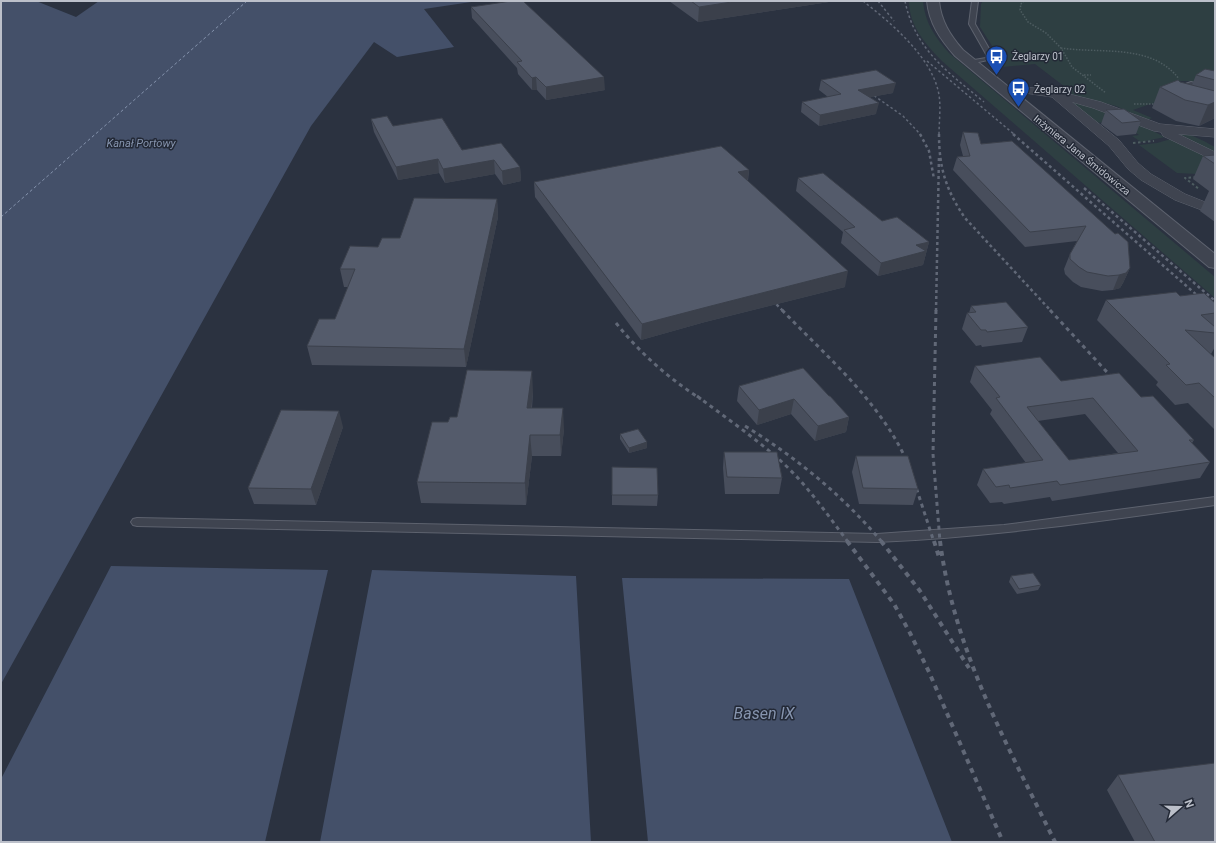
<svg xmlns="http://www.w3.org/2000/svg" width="1216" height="843" font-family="Roboto,sans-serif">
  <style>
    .green { fill: #2e3f42 }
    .water { fill: #445069 }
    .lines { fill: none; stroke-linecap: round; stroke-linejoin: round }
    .ferry { stroke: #8694ae; stroke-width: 1; stroke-dasharray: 3 2.5; stroke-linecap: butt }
    .service-casing { stroke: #5d626e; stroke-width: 2 }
    .minor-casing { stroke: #5d626e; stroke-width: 1 }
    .tertiary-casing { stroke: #5d626e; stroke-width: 2 }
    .path-far1 { stroke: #4d5c60; stroke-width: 1.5; stroke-dasharray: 1.5 1.5; stroke-linecap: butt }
    .path { stroke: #4d5c60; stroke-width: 2; stroke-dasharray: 2.5 2.5; stroke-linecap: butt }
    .service { fill: #3f4450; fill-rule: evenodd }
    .minor { fill: #3f4450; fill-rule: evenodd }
    .tertiary { fill: #3f4450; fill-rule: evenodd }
    .rail-far3 { stroke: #616877; stroke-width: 1.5; stroke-dasharray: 2.5 2.5; stroke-linecap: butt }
    .rail-far2 { stroke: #616877; stroke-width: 2.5; stroke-dasharray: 3 3; stroke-linecap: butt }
    .rail-far1 { stroke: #616877; stroke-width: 3; stroke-dasharray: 4 4; stroke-linecap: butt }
    .rail { stroke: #616877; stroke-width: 4; stroke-dasharray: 5 5; stroke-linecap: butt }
    .wall { fill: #484e5c; fill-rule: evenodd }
    .shaded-wall { fill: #3b404b }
    .building { fill: #545b6b; stroke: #3b404b; fill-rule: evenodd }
    .labels { text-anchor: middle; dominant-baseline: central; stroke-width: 3; stroke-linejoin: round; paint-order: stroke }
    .far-poi-label { font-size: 10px; fill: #bcc0ca; stroke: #232936; text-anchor: start }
    .far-street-label { font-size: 10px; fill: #bcc0ca; stroke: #232936 }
    .far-water-label { font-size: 11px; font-style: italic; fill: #8694ae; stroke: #232936 }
    .near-water-label { font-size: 16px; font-style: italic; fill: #8694ae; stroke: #232936 }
  </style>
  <rect width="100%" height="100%" fill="#2b3240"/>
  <path class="green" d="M909 1H923C925 23 935 37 949 53L1215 277V298L943 62C926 45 909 26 909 1Z
    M983 1H1215V88L1188 81H1180L1160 96 1162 100 1133 110 1152 118 1147 120 1116 106 1073 95 1065 87 1035 64 1002 67 996 52 980 27 981 4Z
    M1066 101C1092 102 1141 125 1165 137L1141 142 1132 136 1139 135 1120 121 1095 123Z
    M1175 132C1190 133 1202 140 1215 147L1214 154Z
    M1171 139 1210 158 1197 174 1177 173 1139 145 1157 143Z"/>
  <path class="water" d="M1 1H36L76 17 99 1H478L424 9 454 47 397 57 374 42 311 126 1 684Z
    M111 566 328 570 265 842H1V779Z
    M372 570 576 576 591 842H320Z
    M622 578 849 579 952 842H648Z"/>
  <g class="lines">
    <path class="ferry" d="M1 217 247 1"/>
    <defs>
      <path id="service" d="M972 1H978L975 24 992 54V59L970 64 968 63V61L986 58V54L969 24Z
        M1191 82 1215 88V92L1191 86 1177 93 1174 91 1180 86Z
        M1215 497V505C1103 521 991 537 877 542L137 526 133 525 131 522 133 519 137 518 877 534 1004 525Z"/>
      <path id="minor" d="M1004 87H1025L1053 90 1101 102 1160 124 1215 129V137L1178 134 1215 152V161L1163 136 1161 132 1154 131 1093 108 1072 102 1119 140 1138 163 1151 174 1185 194 1215 206V215L1175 200 1141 180 1128 169 1109 146 1052 97 1025 93H1000L998 91 1000 89Z"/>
      <path id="tertiary" d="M927 1H939C941 21 950 35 963 50L1215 254V268L1209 267 955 56C940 39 929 23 927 1Z"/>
    </defs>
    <use href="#service" class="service-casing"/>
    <use href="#minor" class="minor-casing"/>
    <use href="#tertiary" class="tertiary-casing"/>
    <path class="path-far1" d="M1024 1 1021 4 1020 10 1028 22 1046 33 1061 48 1072 67 1106 93
      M1213 1 1215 2
      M1061 48C1100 54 1152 43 1179 79
      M1084 75H1091
      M1134 104H1155"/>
    <path class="path" d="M1133 143 1154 141
      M1196 177 1185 178 1199 189"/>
    <use href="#service" class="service"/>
    <use href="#minor" class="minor"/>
    <use href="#tertiary" class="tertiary"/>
    <path class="rail-far3" d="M863 1C891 23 933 58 939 95 941 108 939 122 939 135
      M878 1 894 21
      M905 1C915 50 948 72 984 102
      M927 61 1015 135
      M866 90 903 116 921 135"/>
    <path class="rail-far2" d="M920 134 929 151 934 179
      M939 134C939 168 946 190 965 218L1051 311
      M1013 134 1215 311
      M1084 188 1215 301
      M768 296 783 311
      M936 311 939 155"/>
    <path class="rail-far1" d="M782 310C828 358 882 403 909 466
      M936 310 933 454 940 542
      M1050 310 1117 383
      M616 323C640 353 668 378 701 399
      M697 396C725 417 755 438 782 462 807 485 827 514 848 542
      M745 426C797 458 842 495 882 542
      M914 481 934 542"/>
    <path class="rail" d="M847 541 894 604 910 633 929 672 1003 842
      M881 541 920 591 969 668
      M934 541 939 557
      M940 541C954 651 1007 744 1055 842"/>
  </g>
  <path class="wall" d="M669 1H829V2L698 22Z
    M471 7 605 90 546 100 537 90H532L518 74 517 68 472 18Z
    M1215 71V118L1199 126 1176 121 1152 108 1160 87 1180 82 1192 85 1196 75Z
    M821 80 893 93 870 97 876 114 819 126 801 112 802 102 828 97 819 90Z
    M1106 110 1141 121 1136 134 1117 136 1101 124Z
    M371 119 462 150 520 167 521 181 503 185 495 174 445 183 439 173 398 180 374 132Z
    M963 132 981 144 1012 141 1130 268 1123 283 1120 288 1113 290 1102 291 1081 287 1073 282 1065 274 1064 269 1070 254 1077 241 1025 247 953 170 957 157 963 156 960 145Z
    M1215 155V222L1200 211 1209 191 1193 179 1203 156Z
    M749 170 748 181 845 287 705 322 641 340 535 197 534 182Z
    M798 178 882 221 929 242 923 265 878 276 841 243 843 232 796 191Z
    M497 199 498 217 466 367 312 365 307 346 335 319 348 287H344L340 269 378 247Z
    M1180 296 1215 303V347L1211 354H1210L1215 358V430L1188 403 1175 405 1156 385 1158 382 1097 320 1106 300Z
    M971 306 1028 327 1022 342 982 347 981 345 976 346 962 329 967 313H969Z
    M975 366 1061 381 1141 397 1194 440 1192 443 1210 462 1200 478 1052 501 1050 497 1004 504 1002 502 990 503 977 485 983 469 1026 463 990 414 992 410 970 382ZM1085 414 1118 453 1069 460 1038 421Z
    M739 386 829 396 849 417 846 432 815 441 791 414 757 425 737 401Z
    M533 392 532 408 564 429 561 456H532L526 505 421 503 417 482 448 422 457 417Z
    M343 427 316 505 254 504 248 488Z
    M620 434 647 448 629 453 620 439Z
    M724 452 782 478 779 494H725L723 468Z
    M856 456 918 489 913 505 859 504 852 472Z
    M612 467 658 495 657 506 612 505Z
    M1011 576 1041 585 1038 590 1017 594 1009 582Z
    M1118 775 1215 842H1135L1107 790Z"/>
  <path class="shaded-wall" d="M738 1H829V2L698 22 699 7Z
    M536 77 537 90H532V78Z
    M604 77 605 90 546 100V87Z
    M896 83 893 93 856 100 858 90Z
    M1215 102V118L1199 126 1208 105Z
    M879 103 876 114 819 126 820 115Z
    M438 159 439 173 398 180 396 167Z
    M494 160 495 174 445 183 443 169Z
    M520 167 521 181 503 185 502 171Z
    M749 170 747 184 738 172Z
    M497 199 498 217 466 367 464 349Z
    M929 242 923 265 878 276 881 263 916 245Z
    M1130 268 1123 283 1120 288 1113 290 1119 275Z
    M848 271 845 287 705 322 641 340 642 324 707 307Z
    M532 371 533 392 529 429 527 408Z
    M794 399 791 414 757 425 759 410Z
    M563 408 564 429 561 456 560 435Z
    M339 411 343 427 316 505 311 489Z
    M849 417 846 432 815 441 818 426Z
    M530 435 532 456 526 505 525 483Z
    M647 442V448L629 453V448Z"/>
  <path class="building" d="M511 1H523L604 77 546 87 536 77 532 78 517 62 522 61 471 7Z
    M691 1H738L699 7Z
    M1205 69 1215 71V80L1196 75Z
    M876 70 896 83 858 90 879 103 820 115 802 102 841 94 821 80Z
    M1178 80 1180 82 1215 91V102L1208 105 1185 100 1160 87Z
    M1124 109 1141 121 1122 123 1106 110Z
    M387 116 393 126 442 118 462 150 501 143 520 167 502 171 494 160 443 169 438 159 396 167 371 119Z
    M963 132 978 133 981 144 1012 141 1115 234 1118 233 1128 242 1130 268 1126 273 1119 275 1108 276 1087 272 1079 267 1070 259V254L1086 226 1030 232 957 157 970 156Z
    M721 146 749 170 738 172 848 271 707 307 642 324 534 182Z
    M1215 155V164L1203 156Z
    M823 173 882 221 897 217 929 242 916 245 926 251 881 263 844 230 855 227 798 178Z
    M414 198 497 199 464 349 307 346 319 319H335L355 269H340L350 246 378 247 382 238H400Z
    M1176 292 1180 296 1204 293 1215 303V313L1201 315 1215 327V333L1185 330 1215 358V398L1199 383 1186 385 1166 365 1170 364 1106 300Z
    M1006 302 1028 327 987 332 986 330H981L967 313 976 312 971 306Z
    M1040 357 1061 381 1119 373 1141 397 1153 396 1194 440H1189L1210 462 1060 485 1057 481 1010 488 1009 485 996 487 983 469 1043 460 996 398 1000 397 975 366ZM1093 398 1138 451 1069 460 1027 407Z
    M803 368 829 396H830L849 417 818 426 794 399 759 410 739 386Z
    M467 370 532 371 527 408H563L560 435H530L525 483 417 482 432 422H448L450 417H457Z
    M281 410 339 411 311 489 248 488Z
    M638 429 647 442 629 448 620 434Z
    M724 452H777L782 478 727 477Z
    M856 456H908L918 489 863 488Z
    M612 467 657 468 658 495H612Z
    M1033 573 1041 585 1019 589 1011 576Z
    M1215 763V842H1155L1118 775Z"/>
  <defs>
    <symbol id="bus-pin" viewBox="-11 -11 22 30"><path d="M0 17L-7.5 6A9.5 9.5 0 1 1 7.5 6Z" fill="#1a4fb4" stroke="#232936"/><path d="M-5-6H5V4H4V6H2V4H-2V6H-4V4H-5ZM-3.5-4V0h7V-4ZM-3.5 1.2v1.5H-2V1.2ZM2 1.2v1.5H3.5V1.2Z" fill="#fff"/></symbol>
  </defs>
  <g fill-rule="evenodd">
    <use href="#bus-pin" x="984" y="44" width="25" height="34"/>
    <use href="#bus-pin" x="1006" y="76" width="25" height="34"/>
  </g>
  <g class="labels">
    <g class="far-poi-label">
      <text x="1012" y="56">Żeglarzy 01</text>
      <text x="1034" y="89">Żeglarzy 02</text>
    </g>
    <g class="far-street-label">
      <text transform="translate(1082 155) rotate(39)">Inżyniera Jana Śmidowicza</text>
    </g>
    <g class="far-water-label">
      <text x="141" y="143">Kanał Portowy</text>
    </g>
    <g class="near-water-label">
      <text x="764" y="713">Basen IX</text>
    </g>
  </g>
  <rect width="1216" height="843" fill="none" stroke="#bcc0ca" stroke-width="4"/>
  <g transform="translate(1180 807) rotate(70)" stroke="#232936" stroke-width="3" paint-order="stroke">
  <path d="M0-3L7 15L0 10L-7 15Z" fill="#bcc0ca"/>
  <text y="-6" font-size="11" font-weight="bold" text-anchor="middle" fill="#bcc0ca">N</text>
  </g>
</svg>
